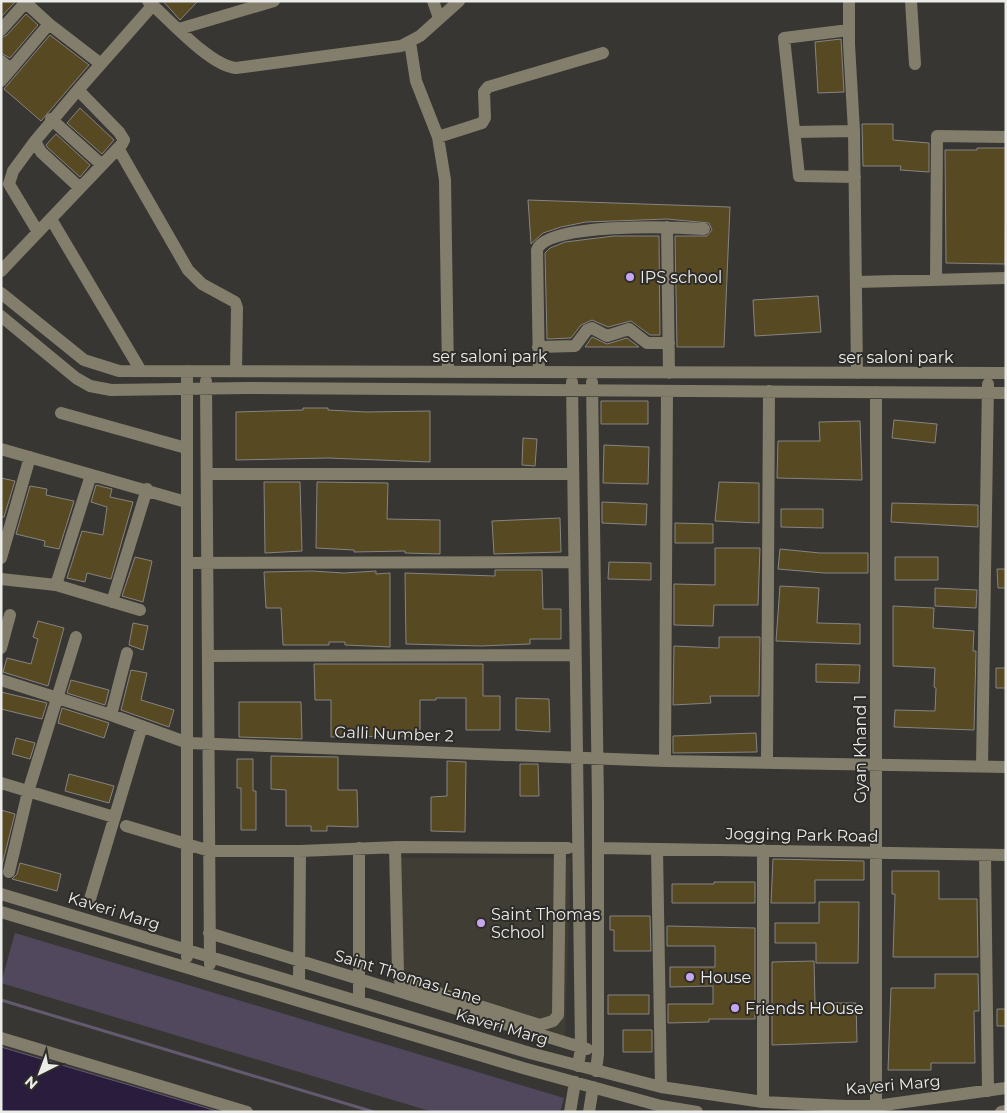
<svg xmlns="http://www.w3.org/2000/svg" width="1007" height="1113" font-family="Montserrat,sans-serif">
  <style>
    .built { fill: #403d34 }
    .green { fill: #51485e }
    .water { fill: #2a1c3c; stroke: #645a70 }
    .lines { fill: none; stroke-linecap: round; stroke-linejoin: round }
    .stream { stroke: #645a70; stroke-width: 3 }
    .building { fill: #574922; stroke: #858481 }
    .minor { stroke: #837d6b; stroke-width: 12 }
    .poi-dot { fill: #c5a7f1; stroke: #2d2c29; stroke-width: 2 }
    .labels { text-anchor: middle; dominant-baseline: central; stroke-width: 4; stroke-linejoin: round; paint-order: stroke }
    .poi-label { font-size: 16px; fill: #ebebe9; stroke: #2d2c29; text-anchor: start }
    .street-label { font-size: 16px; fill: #ebebe9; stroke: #2d2c29 }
  </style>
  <rect width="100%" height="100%" fill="#373633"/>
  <path class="built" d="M391 858H571L565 1038 397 987Z"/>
  <path class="green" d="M15 933 564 1098 560 1112H433L1 983Z"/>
  <path class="water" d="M1 1047 220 1112H1Z"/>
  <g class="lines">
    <path class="stream" d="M1 1000 374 1112"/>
  </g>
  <path class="building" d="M1 1H16L1 17Z
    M163 1H198L180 20Z
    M26 14 38 25 10 58 1 53V38L7 35Z
    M50 35 89 65 41 121 4 89Z
    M841 39 844 92 818 93 815 42Z
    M80 108 114 140 102 154 67 123Z
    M862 124H893V140L929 143V172L900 170 901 166H863Z
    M56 134 90 165 80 177 47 147 46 145Z
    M977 148H1006L1005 264 946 263 945 150H977Z
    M528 200 730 207 724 347H677L675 236H707L712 230 709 223 667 219 586 222 561 227 543 233 531 244Z
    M614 236H659L660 335H650L631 321 608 327 592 320 581 325 571 338 547 339 545 253 550 248 565 242Z
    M818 296 821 332 755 336 753 300Z
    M592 337 607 344 627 338 639 347H585Z
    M601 401H648V424H601Z
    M303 408H328V410L366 412 430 411V462L328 458 236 460V412L303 410Z
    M894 420 937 424 935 443 892 438Z
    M860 421 862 480 777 478 778 441H820L819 422Z
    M523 438 537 439 535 466 522 465Z
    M604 445 649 447 648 484 603 483Z
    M1 478 15 481 4 517H1Z
    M264 482H300L302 551 265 553Z
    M317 482 388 483 387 519 440 520V554L405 553V551L354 552V550L316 548Z
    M719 482 759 483V523L715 521Z
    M96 485 112 489 110 497 133 502 111 579 87 573 85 582 67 578 82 531 103 535 107 507 91 502Z
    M30 486 47 489 46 495 74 501 59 549 44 546 45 541 16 534Z
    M602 502 647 504 646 525 602 523Z
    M892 503 978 505V527L891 522Z
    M781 509H823V528L781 527Z
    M560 518 561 552 494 554 492 521Z
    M675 523 713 524V543H675Z
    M715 548H760L758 605H714L713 626 674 625V584L715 585Z
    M780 549 820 553H868V573H824L778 569Z
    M135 557 152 561 143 602 122 596Z
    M895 557H938V580H895Z
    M609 562 651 563V580L608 579Z
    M997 569H1006V588H998Z
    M495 570H542L543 609H561V639H530V644L481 646 406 644 405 573 495 576Z
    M312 571 344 573 376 571V574L390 573V647L345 645V642H329V645H283L281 608H266L264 572Z
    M780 586 819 588 817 623 860 624V644L776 641Z
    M935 588 977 590 976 608 935 606Z
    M893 606 934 608 933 628 974 631 973 651H976L974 730 894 727 895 710 935 711 936 688 934 687 935 668 893 666Z
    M38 621 64 628 48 686 3 672 7 658 31 664 38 639 33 637Z
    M133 623 148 626 143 650 129 645Z
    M719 637H760L759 696H710L711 703 673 705 674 646 719 648Z
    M314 664H483V696H500V730H466V698H436V700H420V736L331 737V700H315Z
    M816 664 860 665 859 683 816 682Z
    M996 668H1006V688H996Z
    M131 670 147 673 141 700 174 710 169 727 121 710Z
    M71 680 109 690 105 705 67 693Z
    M1 692 47 703 42 719 1 709Z
    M516 698 549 699 550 732 516 730Z
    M239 702H301L302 739 239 737Z
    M62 708 109 723 104 738 58 723Z
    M756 733 757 752 673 753V736Z
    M16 738 35 743 30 759 12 754Z
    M271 756 338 757V790H357L358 827 327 826V831H311V826H286V790L271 789Z
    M237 759H253V791H256V830H241V788H237Z
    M447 761 466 762 465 832 431 831V797L447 796Z
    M520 764H538L539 796H520Z
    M69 774 114 786 109 803 65 791Z
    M1 810 15 814 1 869Z
    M773 859 864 861V880H815V903H771Z
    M20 863 61 874 57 891 12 879 17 874Z
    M892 871H939V899H977L978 957H893L895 894H892Z
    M714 882H755V903H672V884H714Z
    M819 902H859L858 963H816V943H775V923H819Z
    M610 916H650L651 951H614V930H610Z
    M667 926 755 928V1019H709V1022L668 1023V1004H713V986L670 987V967H715V946H667Z
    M814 961 815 1003H856L857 1042 772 1045V962Z
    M935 974H978L979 1011H974L975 1063H931V1070H888L891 988H935Z
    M608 995H649V1014H608Z
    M997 1009H1006V1026H997Z
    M623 1030H652V1052H623Z"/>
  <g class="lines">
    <path class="minor" d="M24 1 49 24 101 64
      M148 1C169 19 210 66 236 68L401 46 420 36 459 1
      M433 1 439 18
      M849 1V44L854 131 857 373
      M911 1 915 64
      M179 29 274 1
      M1 30 25 3
      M849 30 784 38 799 176 855 177
      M410 42 416 81 438 137 445 180 448 372
      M1 61 11 69
      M1 81 49 24
      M78 90 35 141 41 152 80 188
      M51 119 102 165
      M795 132 854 131
      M438 137 482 123 485 118 484 92 488 87 603 53
      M35 141 13 171 9 184 38 232
      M118 148 188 270 202 284 235 302 237 308 236 371
      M51 219 141 371
      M667 227 669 373
      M1 271 122 144 124 140 119 132 78 90 153 5
      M936 280 937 136 1006 137
      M857 282 1006 278
      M1 293 84 360 119 371 1006 373
      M1 316 76 378 90 386 111 390 246 388 1006 393
      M538 347 575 346 587 330 592 328 607 336 629 329 647 343H669
      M187 371V957
      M539 372 537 250C546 222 676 227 704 229
      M206 381 210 964
      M572 382 581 1048 578 1066
      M592 382 598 803V1054L596 1071
      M876 392V1106
      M61 413 186 448
      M1 449 186 502
      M207 474H573
      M1 558 30 457
      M187 563 574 562
      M1 579 56 585 140 610
      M56 585 91 475
      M112 602 147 489
      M1 648 10 615
      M208 656 575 655
      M1 680 111 715 188 743 665 761 1006 767
      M111 715 127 653
      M665 761 667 391
      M767 762 769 391
      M982 766 988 384
      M1 783 114 817
      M126 826 210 851H300L399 847 568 848
      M395 847 398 973 400 981 540 1025 553 1021 558 1015 560 848
      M598 848 1006 855
      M657 849 661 1087
      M985 855 988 1091
      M9 872 28 792 76 637
      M1 894 530 1053 661 1087 763 1102 846 1106H876L1006 1088
      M90 899 142 726
      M1 912 523 1068 661 1106 697 1112
      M209 933 587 1049
      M299 983 300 851
      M359 1001V848
      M1 1038 247 1112
      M763 1102V850
      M570 1112 575 1082
      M589 1112 593 1087
      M1001 1112 1006 1111"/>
  </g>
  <g class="poi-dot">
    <circle cx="630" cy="277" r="5"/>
    <circle cx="481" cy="923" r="5"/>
    <circle cx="690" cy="977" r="5"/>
    <circle cx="735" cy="1008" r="5"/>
  </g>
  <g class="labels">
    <g class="poi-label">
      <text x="640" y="277">IPS school</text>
      <text x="491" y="914">Saint Thomas<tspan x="491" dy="18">School</tspan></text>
      <text x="700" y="977">House</text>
      <text x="745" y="1008">Friends HOuse</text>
    </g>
    <g class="street-label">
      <text x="490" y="356">ser saloni park</text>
      <text x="896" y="357">ser saloni park</text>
      <text transform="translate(394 734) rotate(2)">Galli Number 2</text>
      <text transform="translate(860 749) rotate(-90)">Gyan Khand 1</text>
      <text transform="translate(802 835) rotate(1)">Jogging Park Road</text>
      <text transform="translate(114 911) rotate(17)">Kaveri Marg</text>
      <text transform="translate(408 977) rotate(17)">Saint Thomas Lane</text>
      <text transform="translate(502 1027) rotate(16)">Kaveri Marg</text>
      <text transform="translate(893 1085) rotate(-5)">Kaveri Marg</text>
    </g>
  </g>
  <rect width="1007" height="1113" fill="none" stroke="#ebebe9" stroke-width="5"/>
  <g transform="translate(40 1073) rotate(222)" stroke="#2d2c29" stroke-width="4" paint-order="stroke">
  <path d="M0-4L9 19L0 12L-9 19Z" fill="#ebebe9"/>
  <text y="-8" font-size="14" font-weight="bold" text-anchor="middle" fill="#ebebe9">N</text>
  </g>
</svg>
